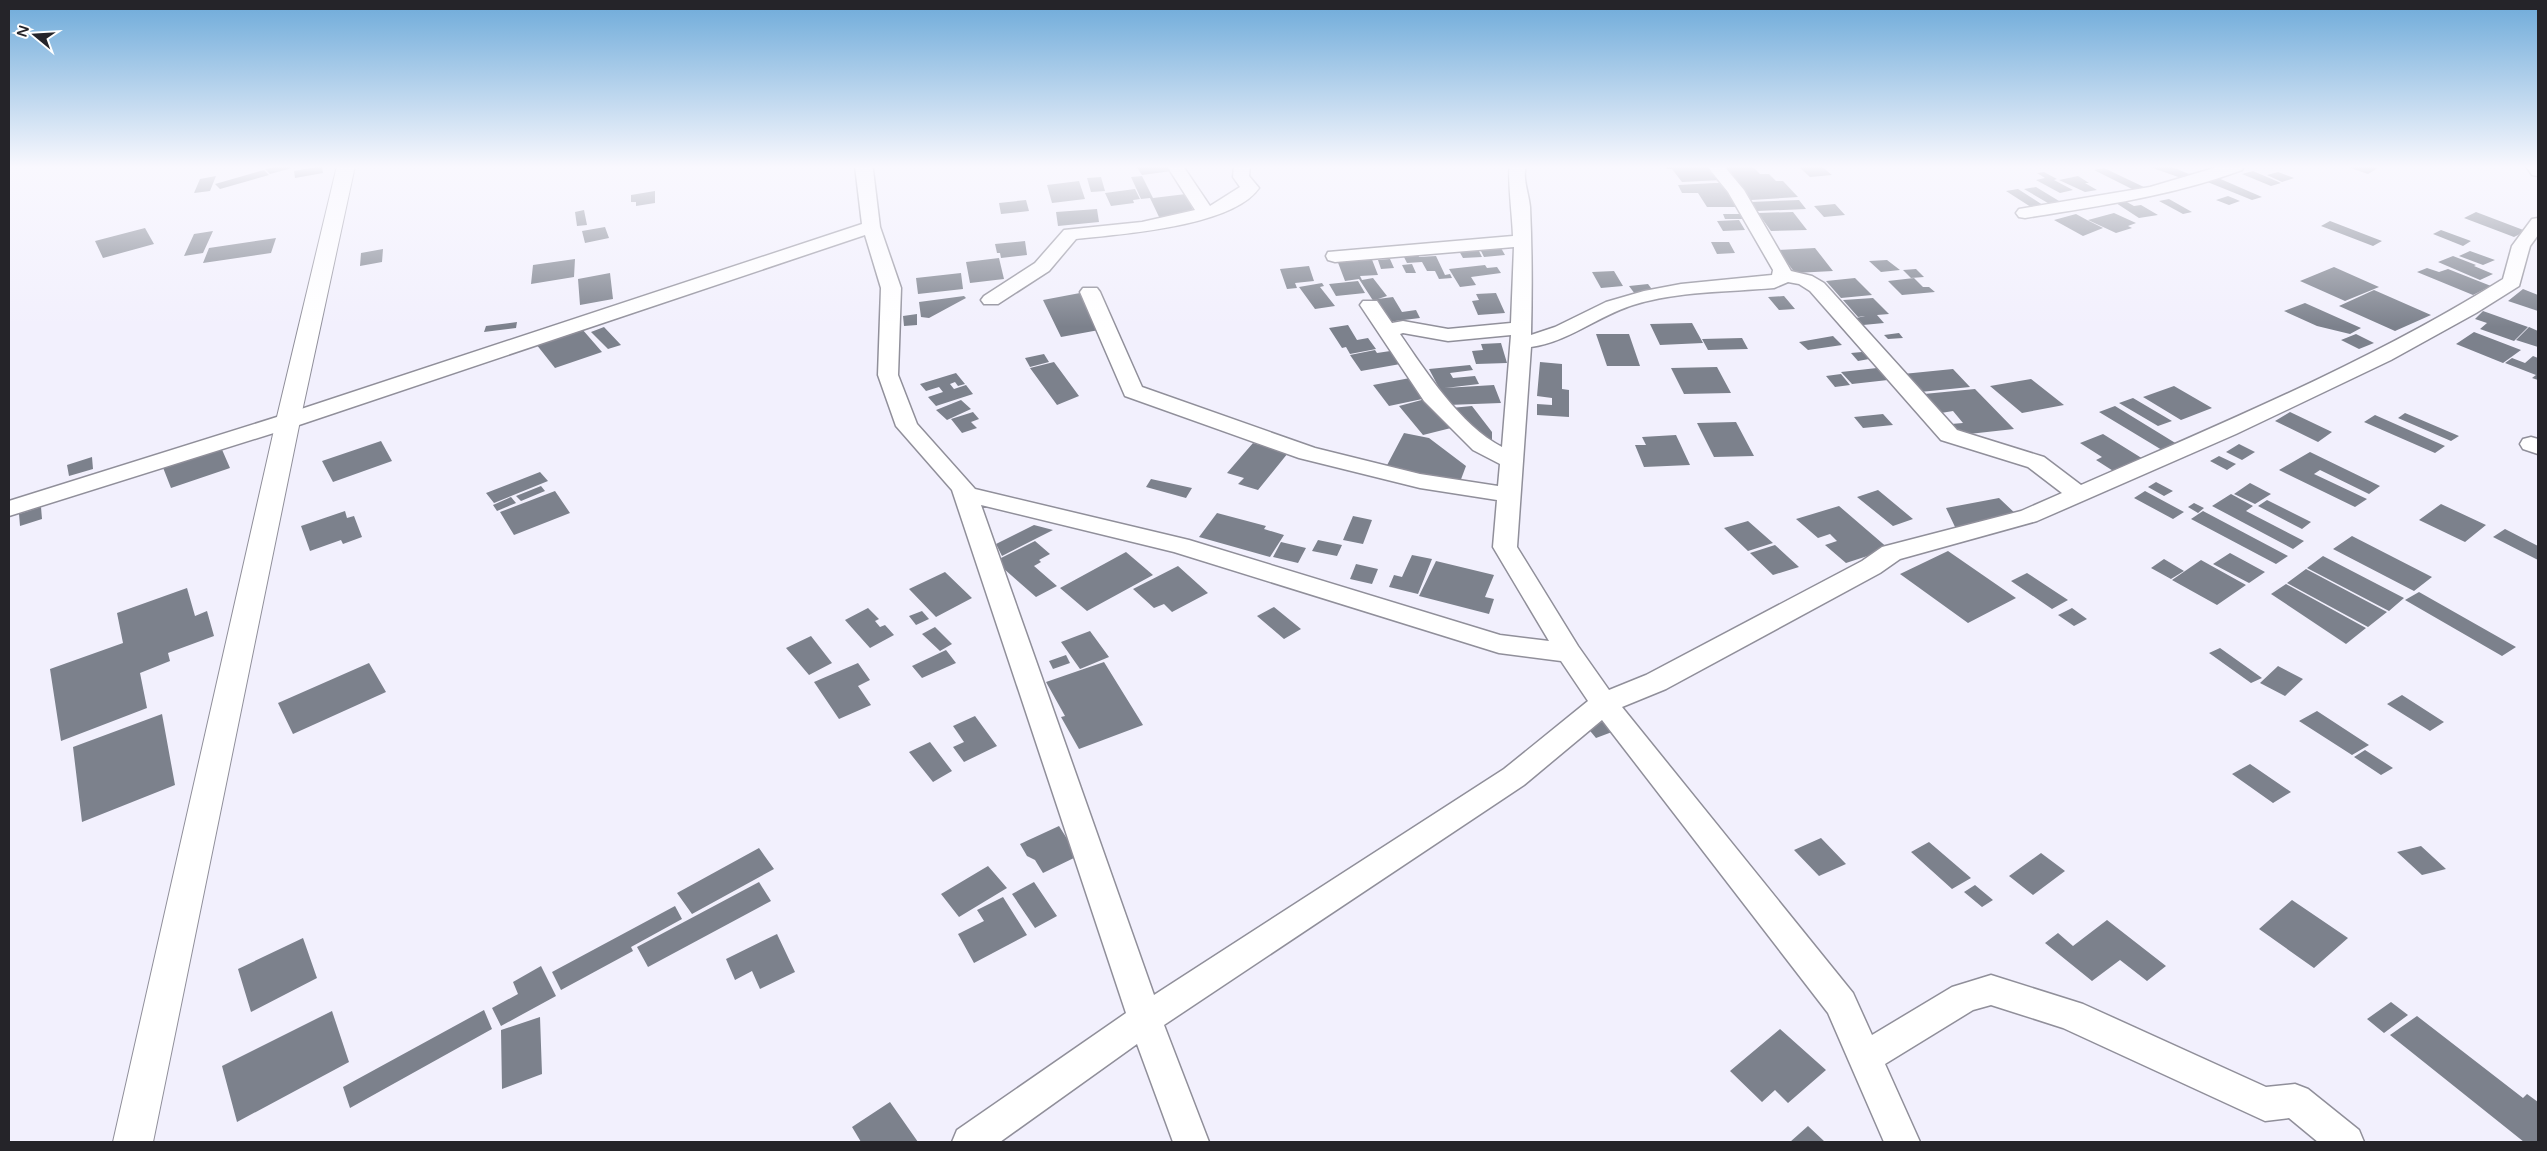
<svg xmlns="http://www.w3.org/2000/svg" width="2547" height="1151" font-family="'Varela Round',sans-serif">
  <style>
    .building { fill: #7c818c }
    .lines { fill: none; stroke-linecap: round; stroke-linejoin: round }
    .minor-casing { stroke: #908f9a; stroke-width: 3 }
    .secondary-casing { stroke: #908f9a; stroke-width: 2 }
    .minor { fill: #fff; fill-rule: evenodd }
    .secondary { fill: #fff; fill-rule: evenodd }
  </style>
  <rect width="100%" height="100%" fill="#f2f0fd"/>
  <path class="building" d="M278 166H290L292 168 270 174 265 169Z
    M322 166 323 173 295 178 294 171Z
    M1136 166H1169L1172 171 1142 175Z
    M1664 166 1712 167 1722 180 1682 182 1672 169H1667Z
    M1725 166H1752L1760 174H1769L1776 181H1783L1798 197 1751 200Z
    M1798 166H1821L1832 175 1810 177Z
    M2147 166 2172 167 2194 176 2184 179Z
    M2345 166H2371L2378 168 2368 174Z
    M2104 168 2146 188 2136 191 2094 170Z
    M264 170 269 175 220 189 215 184Z
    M2253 171 2281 183 2271 186 2242 174Z
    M2044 172 2057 179 2054 180 2073 190 2060 193 2036 180 2045 178 2037 173Z
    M2278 172 2294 178 2282 182 2267 175Z
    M216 176 210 191 194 193 200 179Z
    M1142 176 1153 198 1186 194 1193 210 1160 219 1150 198 1141 199 1131 177Z
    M2078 176 2089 183H2085L2097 190 2085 192 2059 180Z
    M1101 177 1105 191 1091 192 1087 178Z
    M2216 177 2262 197 2252 200 2205 181Z
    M1079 181 1085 199 1052 203 1047 185Z
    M1714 183H1723L1738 207H1707L1698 193H1682L1678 185Z
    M2036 187 2064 204 2053 206 2024 189Z
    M1135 189 1140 199 1133 200 1134 203 1111 206 1105 193Z
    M2018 189 2046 207 2034 209 2006 191Z
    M655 191V203L636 206V202H631V195Z
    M2228 196 2240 201 2229 205 2216 200Z
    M2169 199 2192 212 2183 214 2159 201Z
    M1026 200 1029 211 1001 214 999 203Z
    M1799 200 1806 209 1757 211 1750 202Z
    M2125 201 2134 206 2141 205 2158 215 2139 218 2116 203Z
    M1835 204 1845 215 1824 217 1814 206Z
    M1097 209 1099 222 1058 226 1056 212Z
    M584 210 587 225 577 226 575 212Z
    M1793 212 1807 230 1771 231 1758 213Z
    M2476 212 2526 231 2514 237 2464 218Z
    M2114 213 2136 223 2128 226 2132 228 2116 233 2088 220Z
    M1723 214H1741L1745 219H1725Z
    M2076 214 2087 220 2103 228 2083 236 2054 220Z
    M1739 220 1745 230 1723 231 1717 221Z
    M2330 221 2382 241 2373 246 2321 226Z
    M605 227 609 238 585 243 582 231Z
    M145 228 154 244 103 258 95 241Z
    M2441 230 2471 241 2463 246 2433 234Z
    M213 231 203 253 184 256 194 234Z
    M276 238 271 253 203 263 209 248Z
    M1025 241 1027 255 1001 258 1000 253H997L995 244Z
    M1711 242H1729L1735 253 1717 254Z
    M1501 248 1505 255 1484 257 1480 249Z
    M1815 248 1833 271 1795 273 1778 250Z
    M383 249 382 262 360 266 361 253Z
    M1478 249 1482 257 1463 258 1459 251Z
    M2470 251 2495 260 2483 265 2459 256Z
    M1417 252 1419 257 1436 256 1445 275 1450 274 1452 278 1439 279 1435 271H1427L1422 262 1407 263 1402 253Z
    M2453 256 2476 265 2474 266 2493 274 2480 280 2438 262Z
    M1371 257 1378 275 1360 276 1362 280 1373 278 1387 296 1378 299 1393 297 1402 312 1416 310 1420 318 1387 322 1359 279 1345 281 1337 260Z
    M999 258 1004 279 970 283 966 262Z
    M575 259 574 277 531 284 533 265Z
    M1390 259 1394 268 1381 269 1378 260Z
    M1887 260 1900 270 1881 272 1869 261Z
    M1412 264 1416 273H1406L1402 265Z
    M1485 265 1487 268 1497 267 1501 273 1471 277 1476 285 1460 287 1449 269Z
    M1309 266 1314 281 1295 283 1297 288 1287 289 1280 269Z
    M2334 267 2379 287 2345 301 2300 281Z
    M2427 268 2439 272 2448 269 2491 286 2473 295 2417 272Z
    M1916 269 1924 277 1911 278 1903 270Z
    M1614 271 1623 286 1601 288 1592 272Z
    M610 273 613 299 580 305 578 279Z
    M961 273 963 289 918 294 916 278Z
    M1855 278 1872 295 1841 298 1826 281Z
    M1914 278 1923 287H1929L1935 292 1902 295 1888 281Z
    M1358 281 1365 293 1336 296 1329 284Z
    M1322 283 1324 286 1320 287 1335 306 1315 309 1299 287Z
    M1648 284 1654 292 1635 294 1629 286Z
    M2523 289 2538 295V311L2508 301Z
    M2374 290 2431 315 2395 331 2339 306Z
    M1080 293 1099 330 1061 337 1043 300Z
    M1496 293 1505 313 1478 315 1472 301 1479 300 1476 294Z
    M964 296 966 298 929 318 921 317 919 302Z
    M1784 296 1795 309 1779 310 1768 297Z
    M1873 298 1889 314 1877 315 1884 323 1863 325 1856 318 1865 316 1858 317 1843 300Z
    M2305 303 2361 328 2350 334 2317 326 2284 311Z
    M2483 311 2528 327 2514 341 2480 329 2487 323 2475 319Z
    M917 314V325L904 326 903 316Z
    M517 322 516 328 484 332 486 326Z
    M1692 323 1703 343 1660 345 1650 324Z
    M1348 325 1357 340 1368 338 1376 349 1350 354 1346 347 1342 348 1329 328Z
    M604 327 621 345 608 349 591 332Z
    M2529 327 2538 331V347L2516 340Z
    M582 329 602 352 555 368 536 344Z
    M2474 332 2521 350 2503 363 2456 344Z
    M1899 333 1903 338 1888 339 1884 335Z
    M1596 334H1629L1640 366H1607Z
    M2356 334 2374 343 2359 349 2341 340Z
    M1833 336 1842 345 1808 350 1799 342Z
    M1742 338 1748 349 1708 350 1702 339Z
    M1501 343 1507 363 1476 364 1472 351 1483 350 1481 344Z
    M1375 350 1377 353 1397 350 1406 363 1361 371 1350 355Z
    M1862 352 1869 359 1858 361 1851 353Z
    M1044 354 1049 362 1030 367 1025 358Z
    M2533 356 2538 358V380L2532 378 2536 375 2505 363 2512 358 2525 363Z
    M1054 362 1079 396 1057 405 1030 368Z
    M1540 362 1562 364V389L1569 390V417L1537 415V404L1552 405V398L1537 396Z
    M1470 365 1473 370 1450 373 1453 378 1475 376 1479 384 1445 388 1494 385 1501 403 1448 405 1429 369Z
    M1717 367 1731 393 1684 394 1671 368Z
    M1877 368 1888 380 1852 384 1841 372Z
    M1953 369 1970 387 1920 392 1903 374Z
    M956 373 965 384 958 386 955 382 950 384 954 389 966 385 973 394 936 406 928 397 943 392 939 387 926 391 920 384Z
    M1841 374 1850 385 1835 387 1826 376Z
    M1410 378 1427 398 1389 406 1373 385Z
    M2031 379 2064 405 2022 413 1990 386Z
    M2174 386 2212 408 2181 420 2143 397Z
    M1975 389 2014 429 1960 435 1951 424 1963 423 1953 411 1941 413 1924 394Z
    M1429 398 1455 427 1423 435 1399 406Z
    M2133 398 2172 421 2158 426 2119 403Z
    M961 400 971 409 947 420 936 410Z
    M1472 406 1492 432V443L1451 408Z
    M2115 406 2177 444 2162 450 2099 412Z
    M973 412 979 419 971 422 977 428 962 433 951 419Z
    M2290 412 2332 432 2318 442 2275 421Z
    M2405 413 2459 436 2451 441 2398 418Z
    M1883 414 1893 425 1863 428 1854 417Z
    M2375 415 2445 446 2435 453 2364 422Z
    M1736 422 1754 456 1714 457 1697 423Z
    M1404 433 1429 438 1466 466 1460 482 1385 469Z
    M2103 434 2148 462 2118 474 2096 460 2102 457 2080 443Z
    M1676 435 1690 465 1644 467 1635 445H1646L1642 437Z
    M381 441 392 461 333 482 322 461Z
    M1253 443 1288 453 1258 490 1238 484 1244 478 1227 473Z
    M2239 444 2255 452 2242 460 2226 452Z
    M220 445 230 468 171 488 162 465Z
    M2310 452 2380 486 2369 494 2320 470 2314 474 2367 499 2355 507 2279 470Z
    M2219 456 2236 464 2227 470 2210 461Z
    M92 457 93 469 69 476 67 465Z
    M540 472 548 481 494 503 486 493Z
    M1151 479 1192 488 1186 498 1146 487Z
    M2156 482 2173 491 2164 496 2148 487Z
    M2250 483 2271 494 2255 504 2234 494Z
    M541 486 545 491 521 501 516 496Z
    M1878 490 1913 519 1893 526 1857 497Z
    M555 491 570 513 514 535 500 512Z
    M2145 491 2184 512 2173 519 2134 498Z
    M2231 494 2253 506 2246 511 2304 541 2293 549 2212 506Z
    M511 497 516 503 497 511 493 505Z
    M1999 498 2018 516 1956 529 1946 508Z
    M2267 500 2311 522 2302 529 2258 506Z
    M2194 503 2204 508 2198 513 2188 507Z
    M2441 504 2486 525 2465 542 2419 520Z
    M1839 506 1889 549 1846 563 1825 545 1837 541 1830 534 1818 538 1796 519Z
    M41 507 42 519 20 526 19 514Z
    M345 511 347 518 354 516 362 537 343 544 341 540 310 551 301 526Z
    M2203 511 2288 556 2276 564 2191 519Z
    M1217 513 1266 526 1264 529 1284 535 1270 557 1199 537Z
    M1353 516 1372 520 1363 544 1343 540Z
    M1748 521 1773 543 1748 551 1724 528Z
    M1034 525 1053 530 1002 556 996 544Z
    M2505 529 2538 546V560L2493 537Z
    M2352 536 2432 577 2414 591 2333 549Z
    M1318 540 1342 545 1337 556 1312 551Z
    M1035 541 1050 554 1039 560 1041 562 1034 566 1057 586 1036 597 995 561Z
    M1281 542 1306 548 1298 563 1273 557Z
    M1775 545 1799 567 1773 575 1750 553Z
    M1948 551 2016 598 1968 623 1900 574Z
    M1126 552 1153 575 1087 611 1060 588Z
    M2230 553 2265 572 2249 583 2213 564Z
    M1412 555 1432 559 1418 594 1389 587 1394 575 1402 577Z
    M2323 556 2404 598 2389 611 2307 568Z
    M2164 559 2184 571 2171 579 2151 568Z
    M2201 560 2246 585 2217 605 2172 580Z
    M1436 561 1494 575 1485 597 1494 599 1489 614 1419 596Z
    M1356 564 1378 569 1372 584 1350 579Z
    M1178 566 1208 593 1172 612 1164 604 1154 608 1133 589Z
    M2306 569 2387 612 2368 627 2287 583Z
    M945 572 972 598 936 617 909 589Z
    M2027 573 2068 600 2052 609 2011 581Z
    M2286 584 2366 628 2346 644 2271 594Z
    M187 588 195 616 207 611 214 636 168 653 170 661 140 673 147 708 61 741 50 669 123 643 117 613Z
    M2419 592 2516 647 2502 656 2405 600Z
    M1274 607 1301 629 1284 639 1257 616Z
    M868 608 879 619 875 621 880 627 885 625 894 635 870 648 845 620Z
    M2072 608 2087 619 2074 626 2058 615Z
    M922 611 929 619 916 625 909 616Z
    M935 627 952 644 940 651 922 634Z
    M1090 631 1109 657 1080 669 1061 642Z
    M811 636 832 663 809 675 786 648Z
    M2220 648 2262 678 2251 683 2209 653Z
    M946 650 956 663 922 678 912 666Z
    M1066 655 1070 663 1053 669 1049 661Z
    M1104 662 1143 725 1079 749 1061 717 1065 716 1046 682Z
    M369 663 386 692 293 734 278 703Z
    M858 663 870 680 858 686 871 705 839 719 814 682Z
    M2278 666 2303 679 2285 696 2260 683Z
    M2402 695 2444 722 2430 731 2387 704Z
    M2317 711 2369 745 2352 755 2299 721Z
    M162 714 175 785 82 822 73 747Z
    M975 716 997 746 964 762 953 747 964 742 953 726Z
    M1603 720 1612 732 1596 738 1586 726Z
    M930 742 952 771 933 782 909 752Z
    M2365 750 2393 768 2381 775 2354 757Z
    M2250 764 2291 792 2273 803 2232 774Z
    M1059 826 1078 856 1043 873 1035 860 1027 856 1020 844Z
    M1821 838 1846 864 1819 876 1794 850Z
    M1929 842 1971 878 1952 889 1911 852Z
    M2421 846 2446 869 2422 875 2397 852Z
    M759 848 774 869 692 914 677 893Z
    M2041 853 2065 871 2033 895 2009 876Z
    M988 866 1007 888 959 917 941 894Z
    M759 882 771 901 648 967 637 947Z
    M1034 882 1057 916 1035 928 1012 894Z
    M1975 885 1993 900 1982 907 1964 892Z
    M1003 897 1027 935 974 963 958 934 984 921 977 910Z
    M2292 900 2348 938 2314 968 2259 929Z
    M675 906 682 919 631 947 633 951 561 990 552 972Z
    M2107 920 2166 966 2147 981 2120 960 2092 981 2045 943 2058 933 2073 946Z
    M777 934 795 972 760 989 752 971 735 980 726 959Z
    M303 938 317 978 251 1012 238 969Z
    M541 966 556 996 501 1026 492 1008 518 994 513 982Z
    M2391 1002 2408 1015 2384 1033 2367 1019Z
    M484 1010 492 1029 350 1108 343 1087Z
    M332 1011 349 1062 237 1122 222 1066Z
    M2417 1016 2523 1098 2527 1094 2538 1102V1142H2524L2390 1035Z
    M540 1017 542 1074 502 1089 501 1030Z
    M1780 1029 1826 1070 1788 1103 1775 1090 1762 1102 1730 1071Z
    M890 1102 918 1142H861L852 1127Z
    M1808 1126 1825 1142H1790Z"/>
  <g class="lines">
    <defs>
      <path id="minor" d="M855 166H871L873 170 880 227 901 288 898 375 917 424 975 489 1189 540 1500 635 1549 641 1493 547 1497 500 1420 488 1299 458 1125 396 1080 292 1083 288H1097L1100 292 1142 387 1315 448 1420 474 1498 486 1500 464 1473 450 1424 401 1360 305 1363 301H1377L1392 323 1403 321 1448 329 1511 323 1514 247 1335 262 1328 260 1326 256 1328 252 1513 236C1513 223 1507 173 1510 166H1526C1522 178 1529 194 1530 207 1532 250 1532 293 1531 335L1555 327 1606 302 1644 291 1681 284 1772 275 1773 270 1728 192 1707 166H1724L1744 190 1791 271 1812 276 1824 283 1957 430 2044 457 2081 485C2225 422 2370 362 2503 279L2512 246 2532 219 2538 218V235L2530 246 2519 286 2476 313 2391 360 2236 434 2037 521 1900 559 1880 573 1666 689 1622 707 1853 993 1872 1035 1952 987 1991 975 2083 1004 2266 1087 2295 1084 2308 1089 2359 1130 2364 1142H2318L2289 1118 2265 1121 2063 1028 1991 1005 1973 1010 1885 1064 1920 1142H1884L1828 1013 1602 720 1524 785 1164 1025 1209 1142H1173L1137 1044 1000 1142H952L957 1130 1126 1013 952 490 896 426 878 375 881 288 865 235 296 426 9 516V501L280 416 862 224ZM1788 282 1799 284 1810 291 1941 440 2028 467 2062 493 2021 511 1882 547 1862 561 1646 675 1609 690 1578 646 1517 547 1531 347C1568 342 1598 316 1633 305 1678 291 1728 292 1774 288ZM1403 333 1448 341 1511 335 1502 447C1460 425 1426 372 1400 334ZM981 505 1174 552 1499 653 1561 661 1588 701 1504 769 1154 995Z
        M1167 166H1183L1210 206 1240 187 1233 177 1234 166H1250L1249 176 1259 188C1232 227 1121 234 1076 239L1049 271 998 304H984L981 300 984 296 1035 263 1064 230 1142 222 1195 210Z
        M2221 166H2244L2242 170C2172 196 2099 206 2025 218L2019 217 2016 213 2019 209 2025 208 2150 187Z
        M2526 166H2538V176L2532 175Z
        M2531 437 2538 439V454L2523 449 2520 444 2523 439Z"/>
      <path id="secondary" d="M337 166H355L300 421 153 1142H113L276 421Z"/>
    </defs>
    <use href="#minor" class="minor-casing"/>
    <use href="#secondary" class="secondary-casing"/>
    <use href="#minor" class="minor"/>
    <use href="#secondary" class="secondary"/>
  </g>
  <linearGradient id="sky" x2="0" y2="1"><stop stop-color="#6daad9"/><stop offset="0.51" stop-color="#f9f8fe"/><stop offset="1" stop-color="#f9f8fe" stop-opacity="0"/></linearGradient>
  <rect width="2547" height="327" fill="url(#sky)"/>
  <rect width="2547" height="1151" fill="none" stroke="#252429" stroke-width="20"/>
  <g transform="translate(35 35) rotate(288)" stroke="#ffffff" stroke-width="4" paint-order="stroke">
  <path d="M0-4L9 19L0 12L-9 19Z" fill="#252429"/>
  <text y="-8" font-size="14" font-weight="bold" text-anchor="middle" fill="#252429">N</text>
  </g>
</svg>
